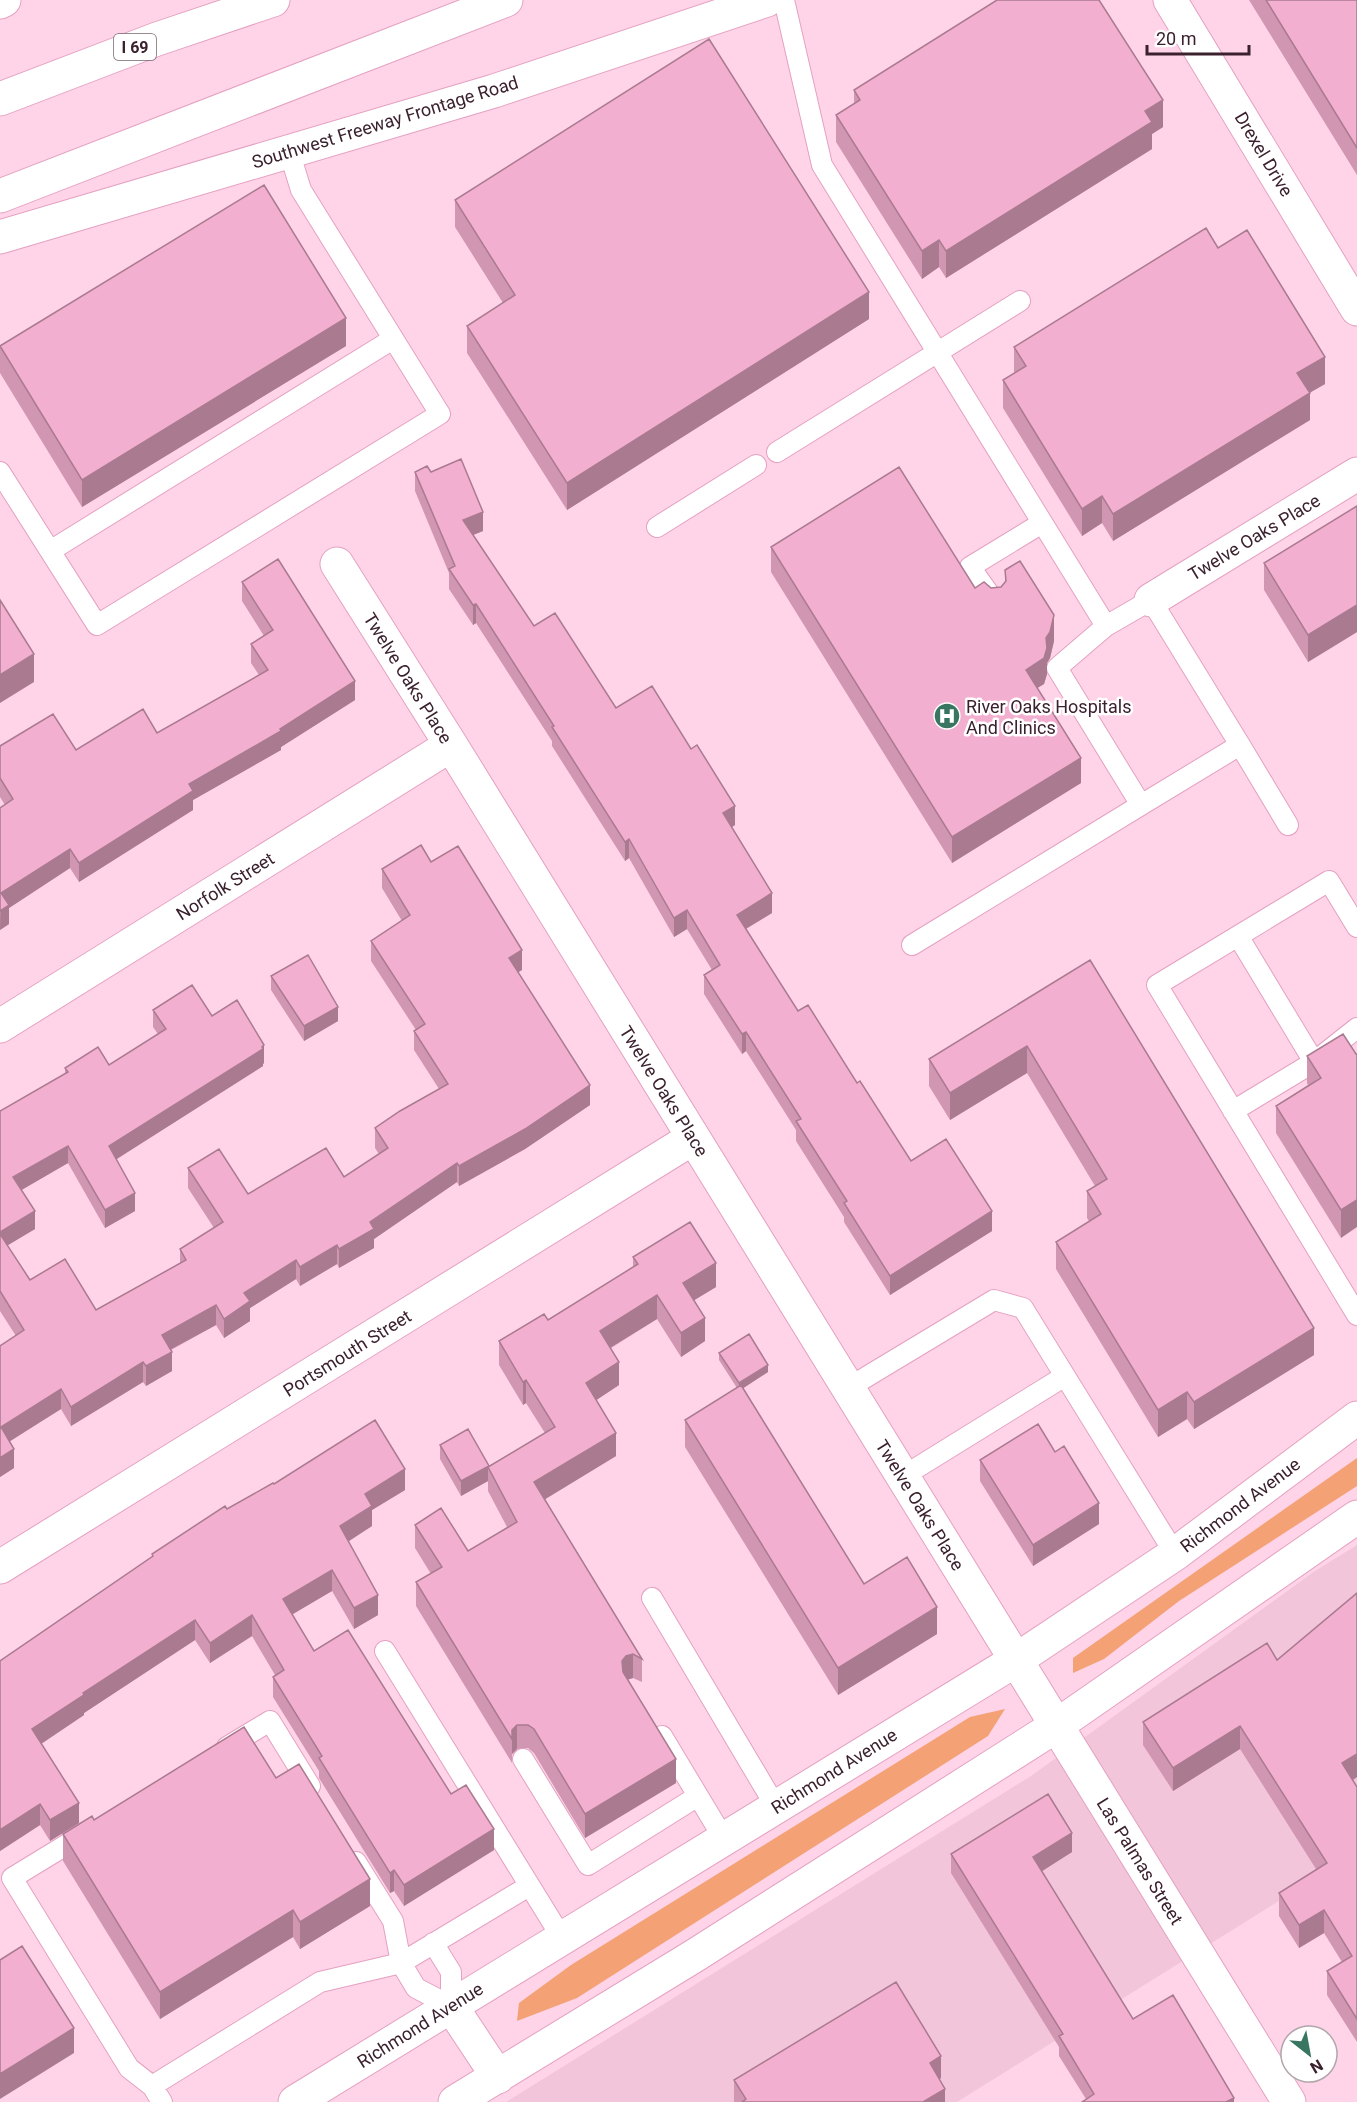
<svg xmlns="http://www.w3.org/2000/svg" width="1357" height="2102" font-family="Roboto,sans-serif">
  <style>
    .built { fill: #f3c5da }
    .green { fill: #f3a175 }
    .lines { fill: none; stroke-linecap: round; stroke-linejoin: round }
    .service-casing { stroke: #e4a1c1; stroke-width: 22 }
    .minor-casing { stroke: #e4a1c1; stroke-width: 35 }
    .secondary-casing { stroke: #e4a1c1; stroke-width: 35 }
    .motorway-casing { stroke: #e4a1c1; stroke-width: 35 }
    .service { stroke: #fff; stroke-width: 20 }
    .minor { stroke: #fff; stroke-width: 33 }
    .secondary { stroke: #fff; stroke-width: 33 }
    .motorway { stroke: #fff; stroke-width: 33 }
    .wall { fill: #d196b2 }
    .shaded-wall { fill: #aa7a91 }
    .building { fill: #f3afcf; stroke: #aa7a91; stroke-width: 1.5 }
    .labels { text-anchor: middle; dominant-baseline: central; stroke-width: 5; stroke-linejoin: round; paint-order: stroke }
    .shield { fill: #fff; stroke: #76646d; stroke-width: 1.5 }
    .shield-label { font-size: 16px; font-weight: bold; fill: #3b212e }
    .street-label { font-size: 18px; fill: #3b212e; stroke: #fff }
    .poi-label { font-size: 18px; fill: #3b212e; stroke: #fff; text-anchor: start }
  </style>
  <rect width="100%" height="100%" fill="#ffd4e8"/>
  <path class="built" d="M1357 1545V1852L957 2102H506L1031 1776 1315 1571Z"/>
  <path class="green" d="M1357 1458V1486L1179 1601 1104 1659 1073 1673V1658Z
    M1005 1709 988 1736 577 1998 517 2021 519 2003 571 1965 970 1717Z"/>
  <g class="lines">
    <defs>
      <path id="service" d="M784 0 822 165 1106 626
        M777 452 1020 301
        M0 472 97 625 440 414 301 190 289 151
        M657 527 756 465
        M50 551 393 339
        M1151 600 1240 745 1141 805 1057 668 1106 626Z
        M995 602 970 567 1042 523
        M1240 745 1288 825
        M1357 927 1329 881 1157 985 1357 1315
        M1238 936 1314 1062
        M912 945 1141 805
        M1233 1111 1314 1062 1357 1028
        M848 1388 994 1300 1023 1308 1175 1554
        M902 1477 1065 1376
        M652 1598 776 1807
        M385 1651 562 1938
        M662 1736 724 1839
        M227 1747 270 1721 310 1786
        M523 1759 588 1865 698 1796
        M84 1834 12 1878 129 2068 152 2086 162 2102
        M356 1862 393 1921 401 1963 529 1886
        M152 2086 320 1982 401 1963 416 1988 451 2006V1972L433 1943"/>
      <path id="minor" d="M1170 0 1357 309
        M337 564 451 745 1289 2102
        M1151 600 1357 474
        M0 1026 451 745
        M0 1567 693 1138"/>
      <path id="secondary" d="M0 237 494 91 767 0
        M451 2006 498 2077
        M295 2102 1016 1660 1175 1554 1357 1418
        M455 2102 694 1956 1056 1726 1357 1517"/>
      <path id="motorway" d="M0 2 4 0
        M0 99 157 39 273 0
        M0 196 506 0"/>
    </defs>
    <use href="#service" class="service-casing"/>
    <use href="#minor" class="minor-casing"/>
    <use href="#secondary" class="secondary-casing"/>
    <use href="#motorway" class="motorway-casing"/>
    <use href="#service" class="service"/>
    <use href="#minor" class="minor"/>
    <use href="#secondary" class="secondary"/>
    <use href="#motorway" class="motorway"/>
  </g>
  <path class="wall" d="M1249 0H1357V175Z
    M854 90 1163 127 1152 134V149L946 278 939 267 922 279 836 142V115L854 104Z
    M455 200 869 319 567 510 467 353V326L503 303 455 227Z
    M1218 248 1325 384 1309 393 1310 420 1113 541 1102 523 1082 536 1003 408V380L1014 374V347Z
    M0 346H346L82 507 0 373Z
    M415 472H431L483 531 473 535 534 626 735 825 731 827 772 913 746 929 798 1011 857 1083 911 1161 992 1231 890 1295 844 1222V1217L796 1141V1130L746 1051 742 1054 704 994V975L712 970 687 929 674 937 629 858 625 861 552 746V741L476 623 473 625 449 589V573L415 491Z
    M1357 506V632L1308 662 1264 590V563Z
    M771 547 975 588 1001 587 1005 582V570L1054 641 1050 658 1047 663V674L1044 684 1037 688 1081 783 952 863 771 572Z
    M242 582 355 700 281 747V750L193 800V810L79 882 70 868 9 908V924L0 930V808L5 805 0 797V746L76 750 157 733 259 675 251 663V644L264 636 242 601Z
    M431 862 522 970 518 972 590 1105 525 1149 459 1186 457 1182 374 1239V1248L339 1268 337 1264 300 1286 296 1279 250 1308V1321L224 1338 216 1325 171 1350 172 1371 146 1386 143 1382 71 1426 61 1409 9 1441 14 1468 0 1477V1346L16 1336 0 1311V1111L65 1074V1068L109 1065 158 1034 153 1027V1010L212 1016 264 1063 263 1064V1066L116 1159 135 1211 105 1228 68 1163 21 1190 35 1229 7 1245 30 1280 96 1310 180 1263V1249L214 1228 188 1188V1168L248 1194 344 1177 379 1154 375 1148V1128L439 1089 414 1050V1031L416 1030 371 961V941L402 921 382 888V869Z
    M1090 960 1314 1355 1194 1429 1187 1419 1158 1437 1056 1269V1242L1089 1221 1087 1218V1191L1095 1186 1027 1073 950 1120 929 1086V1059Z
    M271 976 338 1021 304 1041 271 990Z
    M1343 1034 1341 1238 1276 1133V1106L1308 1085 1307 1083V1056Z
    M633 1257 716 1287 694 1300 705 1341 681 1357 657 1319 611 1348 619 1385 596 1400 616 1456 545 1499 642 1659V1682L633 1678 627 1680 676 1783 585 1838 534 1753 528 1748 517 1749 512 1754V1763L416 1606V1582L431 1574 415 1548V1525L468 1551 507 1527 488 1491V1481L461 1496 440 1459V1445L489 1466 545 1433 526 1403 523 1405 499 1365V1341L548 1320 633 1267Z
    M719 1353 768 1372 743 1388 864 1584 937 1634 838 1695 685 1447V1420L737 1388 719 1360Z
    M980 1460 1099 1524 1033 1566 980 1481Z
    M274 1484 405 1490 372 1510V1526L348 1541 378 1615 354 1629 332 1591 292 1614 314 1651 451 1794 494 1850 404 1906 394 1891 390 1893 319 1778V1771L273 1697V1677L275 1675 252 1636 210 1663 195 1640 84 1713V1715L41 1744 79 1823 50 1841 40 1825 0 1851V1661L152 1557V1554L227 1509Z
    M1357 1593V1777L1353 1780 1357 1787V2042L1327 1995V1971L1342 1962 1324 1933 1299 1948 1279 1916V1893L1316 1869 1240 1749 1173 1791 1143 1745V1722L1277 1660Z
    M276 1778 370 1906 300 1949 293 1937 160 2019 63 1861V1834L94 1820Z
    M1072 1852 1041 1871 1133 2019 1234 2102 1086 2099 1059 2056V2047L951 1873V1854Z
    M941 2078 939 2079 945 2102H734V2080Z"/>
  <path class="shaded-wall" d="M1163 100V127L1152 134V149L946 278V251L1145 111Z
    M939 240V267L922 279V251Z
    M869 292V319L567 510V483Z
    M346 318V346L82 507V480Z
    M1325 357V384L1297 400V373Z
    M1310 393V420L1113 541V514Z
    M1102 496V523L1082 536V509Z
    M483 512V531L463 539V520Z
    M476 604V623L473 625V605Z
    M1357 605V632L1308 662V635Z
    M1054 615V641L1050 658 1047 663V674L1044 684 1026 695V670L1046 638Z
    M34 654V682L0 703V675Z
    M355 681V700L281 747V750L193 800V810L79 882V863L189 784 280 729Z
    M1081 758V783L952 863V837Z
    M735 806V825L723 833V813Z
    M629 839V858L625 861V842Z
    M70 849V868L9 908V924L0 930 1 893Z
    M772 893V913L737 934V915Z
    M687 910V929L674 937V918Z
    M522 950V970L509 978V958Z
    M338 1007V1021L304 1041V1026Z
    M746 1032V1051L742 1054V1034Z
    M264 1045V1063L263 1064V1066L109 1164V1146Z
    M1027 1046V1073L950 1120V1093Z
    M590 1085V1105L525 1149 459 1186V1166Z
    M68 1146V1163L13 1195V1177Z
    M457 1163V1182L374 1239V1248L339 1268V1249L370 1222Z
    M135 1193V1211L105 1228V1210Z
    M1357 1200V1227L1341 1238V1210Z
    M35 1211V1229L0 1250V1232Z
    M992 1211V1231L890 1295V1276Z
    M337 1245V1264L300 1286V1267Z
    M296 1260V1279L250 1308V1321L224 1338V1319L244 1293Z
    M716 1263V1287L683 1307V1283Z
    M657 1295V1319L600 1354V1331Z
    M216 1305V1325L162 1354V1335Z
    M705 1318V1341L681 1357V1333Z
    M1314 1328V1355L1194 1429V1402Z
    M172 1352V1371L146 1386V1366Z
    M143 1362V1382L71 1426V1407Z
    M619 1362V1385L586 1407V1383Z
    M768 1365V1372L739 1391V1383Z
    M526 1380V1403L523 1405V1382Z
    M61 1389V1409L1 1447V1427Z
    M1187 1392V1419L1158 1437V1410Z
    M616 1433V1456L534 1506V1482Z
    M14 1449V1468L0 1477V1458Z
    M489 1466 488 1467V1481L461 1496V1481Z
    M405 1469V1490L372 1510V1526L340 1547V1526L365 1494Z
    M1099 1503V1524L1033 1566V1545Z
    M332 1570V1591L283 1620V1599Z
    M378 1595V1615L354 1629V1608Z
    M937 1607V1634L838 1695V1668Z
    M252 1615V1636L210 1663V1643Z
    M195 1620V1640L84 1713V1715L32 1750V1729L83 1693Z
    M633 1654V1678L626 1680 622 1685V1661L626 1656Z
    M517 1725V1749L512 1754V1763V1730Z
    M1240 1726V1749L1173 1791V1768Z
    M1357 1754V1777L1342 1787V1763Z
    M676 1759V1783L585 1838V1814Z
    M79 1803V1823L50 1841V1820Z
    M40 1804V1825L0 1851V1830Z
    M494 1829V1850L404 1906V1885Z
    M1072 1833V1852L1033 1877V1857Z
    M394 1870V1891L390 1893V1873Z
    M370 1879V1906L300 1949V1922Z
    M293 1910V1937L160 2019V1992Z
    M1324 1910V1933L1299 1948V1925Z
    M74 2028V2053L0 2099V2074Z
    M941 2056V2078L930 2085V2063Z
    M945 2089V2102H923Z
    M1234 2098V2102H1226Z"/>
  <path class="building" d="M997 0H1099L1163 100 1145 111 1152 122 946 251 939 240 922 251 836 115 860 100 854 90Z
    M1266 0H1357V148Z
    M709 39 869 292 567 483 467 326 515 295 455 200Z
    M264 185 346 318 82 480 0 346Z
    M1206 228 1218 248 1247 230 1325 357 1297 373 1310 393 1113 514 1102 496 1082 509 1003 380 1026 366 1014 347Z
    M461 459 483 512 463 520 534 626 555 613 616 708 652 686 691 749 697 745 735 806 723 813 772 893 737 915 798 1011 808 1005 857 1083 860 1081 911 1161 946 1139 992 1211 890 1276 844 1203 847 1201 796 1121 801 1119 746 1032 742 1034 704 975 720 965 687 910 674 918 629 839 625 842 552 727 554 726 476 604 473 605 449 569 455 566 415 472 427 466 431 472Z
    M899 467 975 588 984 582 991 588 1001 587 1006 581 1005 570 1020 561 1054 615 1050 632 1046 638 1047 648 1044 658 1026 670 1081 758 952 837 771 547Z
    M1357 506V605L1308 635 1264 563Z
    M278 559 355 681 280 729 281 731 189 784 193 791 79 863 70 849 1 893 9 905 0 911V808L13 799 0 778V746L53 714 76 750 143 709 157 733 268 670 251 644 273 630 242 582Z
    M0 600 34 654 0 675Z
    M421 845 431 862 458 846 522 950 509 958 590 1085 525 1129 459 1166 457 1163 370 1222 374 1229 339 1249 337 1245 300 1267 296 1260 244 1293 250 1301 224 1319 216 1305 162 1335 172 1352 146 1366 143 1362 71 1407 61 1389 1 1427 14 1449 0 1458V1346L24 1330 0 1291V1234L30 1280 65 1259 96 1310 186 1260 180 1249 223 1222 188 1168 219 1149 248 1194 326 1148 344 1177 388 1148 375 1128 400 1111 448 1084 414 1031 425 1024 371 941 410 915 382 869Z
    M308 955 338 1007 304 1026 271 976Z
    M1090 960 1314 1328 1194 1402 1187 1392 1158 1410 1056 1242 1101 1214 1087 1191 1107 1179 1027 1046 950 1093 929 1059Z
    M192 985 212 1016 237 1000 264 1045 262 1047 263 1049 109 1146 135 1193 105 1210 68 1146 13 1177 35 1211 0 1232V1111L68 1072 65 1068 98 1047 109 1065 166 1029 153 1010Z
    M1343 1034 1356 1054H1357V1200L1341 1210 1276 1106 1321 1078 1307 1056Z
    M690 1222 716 1263 683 1283 705 1318 681 1333 657 1295 600 1331 619 1362 586 1383 616 1433 534 1482 642 1659 633 1654 626 1656 622 1661 623 1672 676 1759 585 1814 534 1729 528 1725H517L512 1730V1739L416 1582 442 1567 415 1525 441 1508 468 1551 517 1522 488 1467 555 1427 526 1380 523 1382 499 1341 544 1314 548 1320 638 1264 633 1257Z
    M749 1334 768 1365 739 1383 719 1353Z
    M741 1385 864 1584 907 1557 937 1607 838 1668 685 1420Z
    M375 1420 405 1469 365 1494 372 1506 340 1526 378 1595 354 1608 332 1570 283 1599 314 1651 348 1630 451 1794 466 1785 494 1829 404 1885 394 1870 390 1873 319 1758 322 1756 273 1677 284 1670 252 1615 210 1643 195 1620 83 1693 84 1695 32 1729 79 1803 50 1820 40 1804 0 1830V1661L153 1556 152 1554 225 1506 227 1509 273 1483 274 1484Z
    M1038 1424 1055 1452 1064 1446 1099 1503 1033 1545 980 1460Z
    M468 1429 489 1466 461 1481 440 1445Z
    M1357 1593V1754L1342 1763 1357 1787V2019L1327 1971 1352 1956 1324 1910 1299 1925 1279 1893 1327 1863 1240 1726 1173 1768 1143 1722 1267 1643 1277 1660Z
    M244 1727 276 1778 299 1764 370 1879 300 1922 293 1910 160 1992 63 1834 92 1816 94 1820Z
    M1048 1794 1072 1833 1033 1857 1133 2019 1173 1995 1234 2098 1226 2102H1082L1094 2094 1059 2036 1063 2034 951 1854Z
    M22 1946 74 2028 0 2074V1960Z
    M896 1982 941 2056 930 2063 945 2089 923 2102H742L746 2099 734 2080Z"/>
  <defs>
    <symbol id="hospital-disc" viewBox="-11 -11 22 22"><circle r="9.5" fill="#397662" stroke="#fff"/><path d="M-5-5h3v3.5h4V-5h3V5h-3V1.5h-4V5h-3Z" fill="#fff"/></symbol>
  </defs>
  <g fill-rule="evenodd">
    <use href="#hospital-disc" x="932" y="701" width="30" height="30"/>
  </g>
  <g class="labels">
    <rect class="shield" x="114" y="34" width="42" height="26" rx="4.5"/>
    <g class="shield-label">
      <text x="135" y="47">I 69</text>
    </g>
    <g class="street-label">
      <text transform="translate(385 122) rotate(-17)">Southwest Freeway Frontage Road</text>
      <text transform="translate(1264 154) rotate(59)">Drexel Drive</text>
      <text transform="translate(1254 537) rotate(-31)">Twelve Oaks Place</text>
      <text transform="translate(408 678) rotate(58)">Twelve Oaks Place</text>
      <text transform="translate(225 886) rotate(-32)">Norfolk Street</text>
      <text transform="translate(664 1091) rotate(58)">Twelve Oaks Place</text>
      <text transform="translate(347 1353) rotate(-32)">Portsmouth Street</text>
      <text transform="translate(920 1505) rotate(58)">Twelve Oaks Place</text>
      <text transform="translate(1240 1505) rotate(-37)">Richmond Avenue</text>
      <text transform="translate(834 1771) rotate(-32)">Richmond Avenue</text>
      <text transform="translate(1140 1861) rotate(58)">Las Palmas Street</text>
      <text transform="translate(420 2025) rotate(-32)">Richmond Avenue</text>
    </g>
    <g class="poi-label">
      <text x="966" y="706">River Oaks Hospitals<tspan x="966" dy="21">And Clinics</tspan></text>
    </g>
  </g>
  <g transform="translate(1309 2054) rotate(149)"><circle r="28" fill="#ffffff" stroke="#b1a6ab" stroke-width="1.5"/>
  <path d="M0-4.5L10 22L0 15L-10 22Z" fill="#397662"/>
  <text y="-9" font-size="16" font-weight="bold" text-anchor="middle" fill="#3b212e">N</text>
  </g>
  <path d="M1147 45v9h102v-9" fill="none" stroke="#3b212e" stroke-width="3"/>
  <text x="1156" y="45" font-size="18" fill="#3b212e" stroke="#ffffff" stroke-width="4.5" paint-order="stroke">20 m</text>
</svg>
